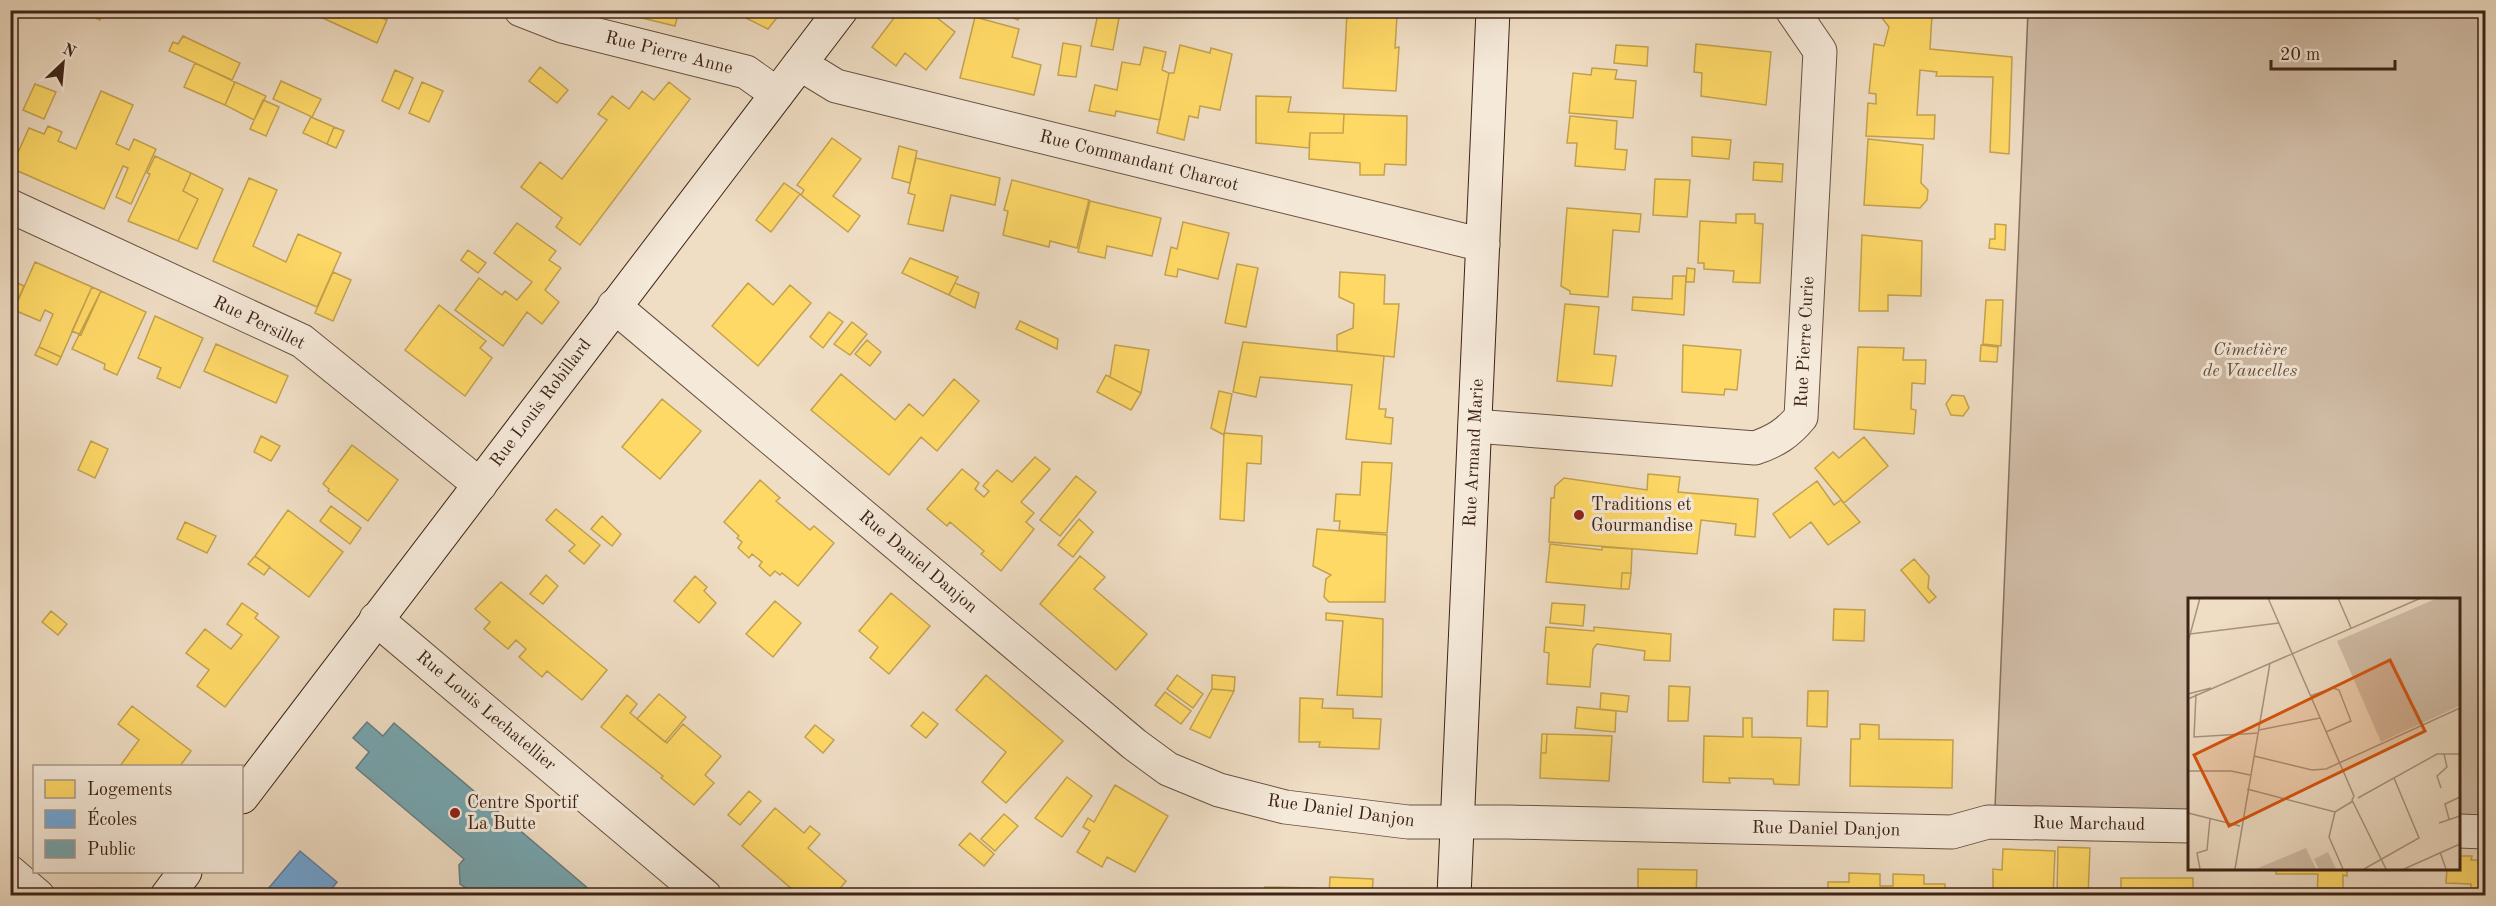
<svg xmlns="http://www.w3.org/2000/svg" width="2496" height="906" font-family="'Old Standard TT',serif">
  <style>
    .green { fill: #d1bda7; stroke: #86705f; stroke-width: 1.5 }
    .homes { fill: #ffd966; stroke: #c4a24e; stroke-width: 1.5 }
    .schools { fill: #6fa8dc; stroke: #6080a1; stroke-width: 1.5 }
    .public { fill: #76a5af; stroke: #657e81; stroke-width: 1.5 }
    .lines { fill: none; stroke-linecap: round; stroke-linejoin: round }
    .street-casing { stroke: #695242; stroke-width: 35 }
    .secondary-casing { stroke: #3c2317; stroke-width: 35 }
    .street { stroke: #f5e9d9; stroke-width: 33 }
    .secondary { stroke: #f5e9d9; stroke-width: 33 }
    .poi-dot { fill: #8f2418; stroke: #f5e9d9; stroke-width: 2 }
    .labels { text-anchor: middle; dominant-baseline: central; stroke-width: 6; stroke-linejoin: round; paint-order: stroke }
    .street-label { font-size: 18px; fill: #3c2317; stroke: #f5e9d9 }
    .park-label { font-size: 18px; font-style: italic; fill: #614a3b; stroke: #f5e9d9 }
    .poi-label { font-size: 18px; fill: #3c2317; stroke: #f5e9d9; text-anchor: start }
    .inset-road { fill: none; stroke: #a7937f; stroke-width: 1.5 }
    .view { fill: #d7540d; fill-opacity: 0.15; stroke: #d7540d; stroke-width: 3 }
    .inset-edge { fill: none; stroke: #3c2317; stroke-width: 3 }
  </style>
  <rect width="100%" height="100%" fill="#efddc4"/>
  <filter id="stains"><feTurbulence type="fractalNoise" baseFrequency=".00333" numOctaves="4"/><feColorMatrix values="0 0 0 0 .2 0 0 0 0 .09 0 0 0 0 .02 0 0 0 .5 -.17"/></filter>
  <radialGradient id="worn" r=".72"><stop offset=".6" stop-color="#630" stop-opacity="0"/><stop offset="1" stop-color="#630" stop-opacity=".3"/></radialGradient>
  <path class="green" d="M2028 11H2485V817H2459L2458 600H2190V811L1995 808Z"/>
  <path class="homes" d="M79 10H104L100 20Z
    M313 10H375L373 14 387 20 377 43 312 13Z
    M637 10H679L675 26 634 16Z
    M730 10H783L768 29Z
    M900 10H927L955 32 926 70 905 53 896 66 872 47Z
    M994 10H1022L1018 20Z
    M1876 10H1914L1932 14 1930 49 2012 57 2009 154 1990 152 1993 77 1936 76 1937 72 1920 70 1917 115H1935L1934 139 1866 136 1868 103 1876 104V94L1869 93 1874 44 1884 46 1889 27Z
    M1347 13 1397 16 1395 48 1399 47 1396 91 1343 88Z
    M1098 14 1119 18 1113 50 1091 46Z
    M975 17 1019 29 1012 57 1041 65 1034 95 960 78Z
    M183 36 240 63 232 80 169 51 173 42 178 44Z
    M1063 43 1081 46 1076 77 1058 75Z
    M1696 44 1771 52 1766 105 1701 96 1702 73 1694 72Z
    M1180 45 1210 53 1211 48 1232 54 1220 110 1200 106 1198 118 1189 116 1184 140 1157 133 1169 73H1174Z
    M1616 45 1648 47 1647 66 1614 63Z
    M1144 47 1166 52 1162 70 1169 73 1160 120 1116 111 1115 116 1089 111 1095 85 1117 90 1122 62 1140 65Z
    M195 63 235 82 225 105 184 87Z
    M540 67 568 90 557 103 529 81Z
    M1592 68 1617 70 1615 79 1636 81 1633 118 1569 113 1573 73 1591 75Z
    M395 70 413 78 399 109 382 101Z
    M281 81 321 99 312 117 273 99Z
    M235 82 266 96 254 120 225 105Z
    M422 82 443 91 429 122 409 113Z
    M669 82 690 99 580 245 556 227 562 218 521 187 540 162 562 179 607 120 598 114 612 96 629 109 642 91 654 100Z
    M35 84 56 92 44 119 23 110Z
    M101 91 133 105 116 144 129 150 134 139 156 149 131 204 116 197 128 168 123 166 104 209 11 168 29 128 44 134 48 126 62 132 58 141 76 149Z
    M1256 96 1291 97 1288 112 1344 114 1343 133H1310L1309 148 1256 143Z
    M263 100 279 107 266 136 250 129Z
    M1344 114 1407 116 1406 165 1385 164 1384 175H1360V163L1309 159 1310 133H1343Z
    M1570 116 1617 121 1615 149 1627 150 1625 170 1575 166 1577 143H1567Z
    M311 117 334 127 327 144 303 133Z
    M334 127 344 131 336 148 327 144Z
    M1692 137 1731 140 1729 159 1692 156Z
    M832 138 861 159 833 196 860 216 848 232 801 195 804 190 797 185Z
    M1868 139 1923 145 1921 183 1928 190 1927 200 1920 208 1864 205Z
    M899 146 917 151 910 183 892 178Z
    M155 156 191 173 183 191 198 199 178 241 128 221 150 174 147 173Z
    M916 158 1000 178 995 205 951 195 943 231 908 224 915 195 908 193Z
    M1754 162 1783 164 1782 182 1753 180Z
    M191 173 223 189 197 249 178 241 198 199 183 191Z
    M249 178 277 190 253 246 286 262 298 234 341 253 317 307 213 261Z
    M1655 179 1690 180 1687 217 1653 215Z
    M1012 180 1089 200 1077 248 1050 241 1049 247 1003 235 1008 211 1004 210Z
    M784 183 800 194 771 232 756 220Z
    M1090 201 1161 218 1152 256 1107 246 1105 258 1078 252Z
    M1567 208 1641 214 1639 232 1613 230 1608 297 1570 294V291L1561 286Z
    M1736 214H1755V223L1763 224 1760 283 1733 282 1734 271 1704 269V263H1698L1700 221 1736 223Z
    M1183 222 1229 233 1218 279 1178 269 1177 277 1165 275 1171 247 1177 249Z
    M517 223 556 251 549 260 561 268 545 290 559 302 542 324 527 312 503 346 455 310 479 278 502 295 505 291 517 300 532 282 494 253Z
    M1995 224 2006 225 2005 250 1989 248 1990 239H1995Z
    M1862 235 1922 241 1921 296 1888 295V311H1859Z
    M468 250 486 263 478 273 461 260Z
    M910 258 958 277 949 295 902 273Z
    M35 262 92 287 61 357 39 347 53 314 45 310 40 321 14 310Z
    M1237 264 1258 268 1246 327 1225 323Z
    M1687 268 1695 269 1694 282H1686Z
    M333 272 351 280 333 321 315 313Z
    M1340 272 1385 275 1384 304H1399L1394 357 1337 351V335L1353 328 1354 304 1339 297Z
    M1673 276H1686L1684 315 1632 310 1633 297 1672 299Z
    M10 280 24 286 10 317Z
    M748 283 773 305 790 285 811 303 758 366 712 326Z
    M955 283 979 293 975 308 949 295Z
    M92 287 101 291 81 335 72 331Z
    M101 291 146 312 117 375 104 369 105 364 72 349Z
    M1986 300H2003L2001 346 1983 344Z
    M1565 304 1599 307 1594 354 1616 356 1612 386 1557 381Z
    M439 305 486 341 480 348 492 358 465 396 405 350Z
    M829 312 843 322 823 348 810 337Z
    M155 316 203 338 180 388 157 378 161 368 138 358Z
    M1020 321 1058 339 1057 349 1016 329Z
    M852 322 867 334 850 355 834 344Z
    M867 340 881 352 870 366 855 354Z
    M1243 342 1384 356 1379 409H1386L1385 417 1393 418 1391 444 1346 439 1352 385 1260 377 1256 397 1233 392Z
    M216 344 288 376 276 403 204 371Z
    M1115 345 1149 350 1141 393 1110 377Z
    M1683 345 1741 350 1737 390 1725 389 1724 395 1682 392Z
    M1981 345 1998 347 1997 362 1980 361Z
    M39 347 61 357 57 365 35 355Z
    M1858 347 1904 348 1903 360H1926L1925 384 1912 383 1911 409 1916 410 1914 434 1854 429Z
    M841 374 895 420 909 404 923 416 954 379 979 401 937 451 921 437 889 475 811 410Z
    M1106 375 1141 393 1131 410 1097 392Z
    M1219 391 1232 394 1224 435 1211 428Z
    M1952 395 1964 396 1969 408 1963 416 1951 415 1946 404Z
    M662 399 701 431 660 479 622 447Z
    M1224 433 1262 436 1261 464 1247 463 1244 521 1220 519Z
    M261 436 280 446 271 461 254 452Z
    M1864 437 1888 466 1844 503 1815 468 1833 452 1839 458Z
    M91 441 108 449 95 478 78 470Z
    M352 445 398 480 368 521 328 491 329 489 323 484Z
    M1035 457 1050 469 1021 502 1034 513 1026 522 1034 529 1001 571 981 554 984 551 950 522 947 526 927 509 962 469 979 483 975 489 984 497 989 491 983 486 997 470 1012 482Z
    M1362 462 1392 463 1387 533 1339 530 1340 521H1334L1336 494 1360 495Z
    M1648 474 1680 477 1678 492 1758 499 1755 537 1735 535 1736 524 1701 520 1697 554 1549 542 1551 498H1554L1555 486 1564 478 1647 490Z
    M1076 476 1096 492 1060 536 1040 520Z
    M760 480 780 498 776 501 810 530 814 526 834 543 798 586 782 573 780 575 775 571 770 576 759 566 762 562 752 554 749 558 738 548 742 542 737 538 739 536 724 522Z
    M1817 481 1834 505 1841 500 1860 522 1828 545 1811 522 1790 538 1773 514Z
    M331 506 361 528 350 544 320 521Z
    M556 509 600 545 584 564 569 551 575 545 546 520Z
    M288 510 343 552 309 597 255 556Z
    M602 516 621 534 612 546 591 529Z
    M1079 519 1093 532 1073 557 1058 545Z
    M185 522 216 536 207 553 177 539Z
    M1317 529 1387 535 1385 602H1329L1324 597 1326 579 1331 575 1313 566Z
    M1550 544 1602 550V547L1632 549 1631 573H1622L1621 589 1546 582Z
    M255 556 270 567 264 575 248 564Z
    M1080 556 1105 577 1094 589 1147 634 1116 670 1040 604Z
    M1914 559 1929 576 1928 588 1936 597 1929 603 1901 570Z
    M1622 573H1631L1629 589H1621Z
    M546 575 558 586 543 604 530 594Z
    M695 576 707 587 704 591 716 603 699 623 674 601Z
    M501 582 607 670 582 700 547 671 542 677 519 657 526 649 516 640 508 649 484 629 490 622 475 609Z
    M891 593 930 626 889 674 870 658 878 647 859 631Z
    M775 601 801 623 773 657 746 634Z
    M242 603 258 614 255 618 279 637 225 707 197 686 209 670 186 653 205 629 231 649 242 635 227 624Z
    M1552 603 1585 605 1583 626 1550 623Z
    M1834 609 1865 610 1864 641 1833 640Z
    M51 611 67 624 58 635 42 622Z
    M1326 613 1383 619 1382 697 1337 695 1343 621 1326 620Z
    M1546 627 1594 631V627L1671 634 1670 661 1644 660 1645 651 1597 644 1593 649 1590 687 1547 684 1549 653 1544 652Z
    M986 675 1063 741 1006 803 982 782 1006 752 956 710Z
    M1177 675 1203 694 1193 708 1167 689Z
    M1212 675 1235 677 1234 691 1212 689Z
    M1669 686 1690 687 1688 721H1668Z
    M1212 689 1234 691 1210 738 1190 729Z
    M1808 691H1828L1827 727 1807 726Z
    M1165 692 1191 711 1181 724 1155 705Z
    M1601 693 1629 696 1627 712 1600 709Z
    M659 694 686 717 665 742 637 719Z
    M627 695 637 704 630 713 667 743 683 724 721 756 705 775 714 783 694 805 661 778 663 776 601 727Z
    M1300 698 1323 699 1322 708 1353 709V718L1381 719 1379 749 1319 747 1320 742H1299Z
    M132 706 191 751 180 766H120L139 740 118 724Z
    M1577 707 1616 711 1615 732 1575 728Z
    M923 712 938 724 926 738 911 726Z
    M1743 718H1752V737L1801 738 1799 785 1774 784 1773 779 1729 778 1730 783 1703 782 1704 736 1743 737Z
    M1860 724 1879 725V739L1953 740 1952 788 1850 786 1851 739H1860Z
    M815 725 834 740 823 753 805 737Z
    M1542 734H1547L1546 753H1541Z
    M1547 734 1612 736 1609 781 1540 778 1541 753H1546Z
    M1067 777 1092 796 1062 837 1035 818Z
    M1115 785 1168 816 1135 872 1107 857 1102 867 1077 852 1090 831 1083 827 1088 818 1094 822Z
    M749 791 761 801 740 825 728 815Z
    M775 808 804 833 810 826 820 834 808 848 846 881 834 896H800L742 846Z
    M1004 814 1018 826 995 851 981 839Z
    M970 833 994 854 984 866 959 845Z
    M2058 847 2090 848 2088 896H2057Z
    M2003 849 2055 851 2053 896H1993V869L2002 870Z
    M2458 856H2472L2471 860H2486V896H2470L2471 884 2446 883 2447 868H2458Z
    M2276 868H2347V876L2343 875V889H2347V896H2317L2318 874H2276Z
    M1638 869 1697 870 1696 896H1638Z
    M1849 873 1880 874V886H1893V874L1924 875V884H1945V896H1828V882H1849Z
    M1330 877 1373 879 1372 896H1329Z
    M2121 878H2193V896H2121Z
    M1265 887 1314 888V896H1265Z
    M2199 892 2247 894V896H2199Z"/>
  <path class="schools" d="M300 851 337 882 326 896H262Z"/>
  <path class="public" d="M367 722 383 736 394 723 597 896H461L467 889 460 884 459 865 464 859 356 768 369 752 353 738Z"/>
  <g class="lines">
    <defs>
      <path id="street" d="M521 10 562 26 746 72 777 94
        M800 64 836 86 1483 245
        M10 206 302 341 480 485
        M614 306 1134 744 1168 769 1219 790 1285 807 1408 822H1509L1952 832 1988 822 2190 826
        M1475 426 1755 448C1775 441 1787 434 1801 417L1820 51 1792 10
        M376 619 705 896
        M2458 831 2486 832
        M10 872 38 896"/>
      <path id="secondary" d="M242 797 841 10
        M167 896 185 872
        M1454 896 1493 10"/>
    </defs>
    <use href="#street" class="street-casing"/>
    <use href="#secondary" class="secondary-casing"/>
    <use href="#street" class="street"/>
    <use href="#secondary" class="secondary"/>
  </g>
  <g class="poi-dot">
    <circle cx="1579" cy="515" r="6"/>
    <circle cx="455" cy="813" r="6"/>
  </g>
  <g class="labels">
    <g class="street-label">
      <text transform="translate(669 53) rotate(14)">Rue Pierre Anne</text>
      <text transform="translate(1139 161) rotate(14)">Rue Commandant Charcot</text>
      <text transform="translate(259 323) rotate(26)">Rue Persillet</text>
      <text transform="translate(1805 342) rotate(-87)">Rue Pierre Curie</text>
      <text transform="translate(541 403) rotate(-53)">Rue Louis Robillard</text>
      <text transform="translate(1474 453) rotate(-87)">Rue Armand Marie</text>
      <text transform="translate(918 562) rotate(40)">Rue Daniel Danjon</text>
      <text transform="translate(486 711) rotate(40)">Rue Louis Lechatellier</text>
      <text transform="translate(1341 811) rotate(8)">Rue Daniel Danjon</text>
      <text transform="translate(2089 824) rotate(1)">Rue Marchaud</text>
      <text transform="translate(1826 829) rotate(1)">Rue Daniel Danjon</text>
    </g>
    <g class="park-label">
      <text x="2250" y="350">Cimetière<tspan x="2250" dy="21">de Vaucelles</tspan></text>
    </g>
    <g class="poi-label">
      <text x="1591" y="505">Traditions et<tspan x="1591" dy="21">Gourmandise</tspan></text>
      <text x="467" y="803">Centre Sportif<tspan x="467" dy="21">La Butte</tspan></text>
    </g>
  </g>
  <g transform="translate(2188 598)">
    <rect width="272" height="272" fill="#efddc4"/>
    <path d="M250 0H271V108L193 144 149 43ZM118 250 128 271H68ZM140 254 148 271H131L126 261Z" fill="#d1bda7"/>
    <path class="inset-road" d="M48 0H68M80 0 104 55M150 0 163 30M2 36 91 25M0 44 12 0M104 55 166 198 164 202 198 271M0 96 23 90M8 96 6 139 71 135M122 98 145 90 151 92 163 123 138 134M0 101 233 0M71 132 132 120M66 158 124 172 138 171 272 110M0 173H43L62 177M253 190 249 178 259 169 256 156M59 191 147 214 165 203M170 200 249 156H272M147 214 141 239 155 271M0 215 52 228M261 221 257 206 272 199M251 225 272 218M252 254 258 271M12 271 9 255 19 252 22 221M47 271 82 65M176 271 231 240 206 180M216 271 272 246"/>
    <path class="view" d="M202 62 237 133 41 228 6 157Z"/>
    <rect width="272" height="272" class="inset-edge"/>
  </g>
  <rect width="2496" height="906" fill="none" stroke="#efddc4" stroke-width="36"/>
  <rect x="12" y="12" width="2472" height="882" fill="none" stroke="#3c2317" stroke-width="3"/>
  <rect x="18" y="18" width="2460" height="870" fill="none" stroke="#3c2317" stroke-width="1.5"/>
  <rect x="33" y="765" width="210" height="108" fill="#f5e9d9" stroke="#ab9a8b" stroke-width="1.5"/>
  <rect x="45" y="780" width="30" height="18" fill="#ffd966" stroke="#ab9a8b" stroke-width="1.5"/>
  <text x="87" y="795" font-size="18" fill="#3c2317">Logements</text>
  <rect x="45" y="810" width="30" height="18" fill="#6fa8dc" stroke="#ab9a8b" stroke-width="1.5"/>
  <text x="87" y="825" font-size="18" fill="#3c2317">Écoles</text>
  <rect x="45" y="840" width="30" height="18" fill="#76a5af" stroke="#ab9a8b" stroke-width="1.5"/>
  <text x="87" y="855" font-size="18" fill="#3c2317">Public</text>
  <g transform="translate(63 63) rotate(26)" stroke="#f5e9d9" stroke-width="4.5" paint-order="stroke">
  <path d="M0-4.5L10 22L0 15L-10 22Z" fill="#3c2317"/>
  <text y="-9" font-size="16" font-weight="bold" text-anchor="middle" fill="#3c2317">N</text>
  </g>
  <path d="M2271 60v9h124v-9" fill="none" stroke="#3c2317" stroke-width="3"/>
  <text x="2280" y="60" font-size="18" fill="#3c2317" stroke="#f5e9d9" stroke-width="4.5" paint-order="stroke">20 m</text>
  <rect width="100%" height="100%" filter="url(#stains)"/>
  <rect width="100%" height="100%" fill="url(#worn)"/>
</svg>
